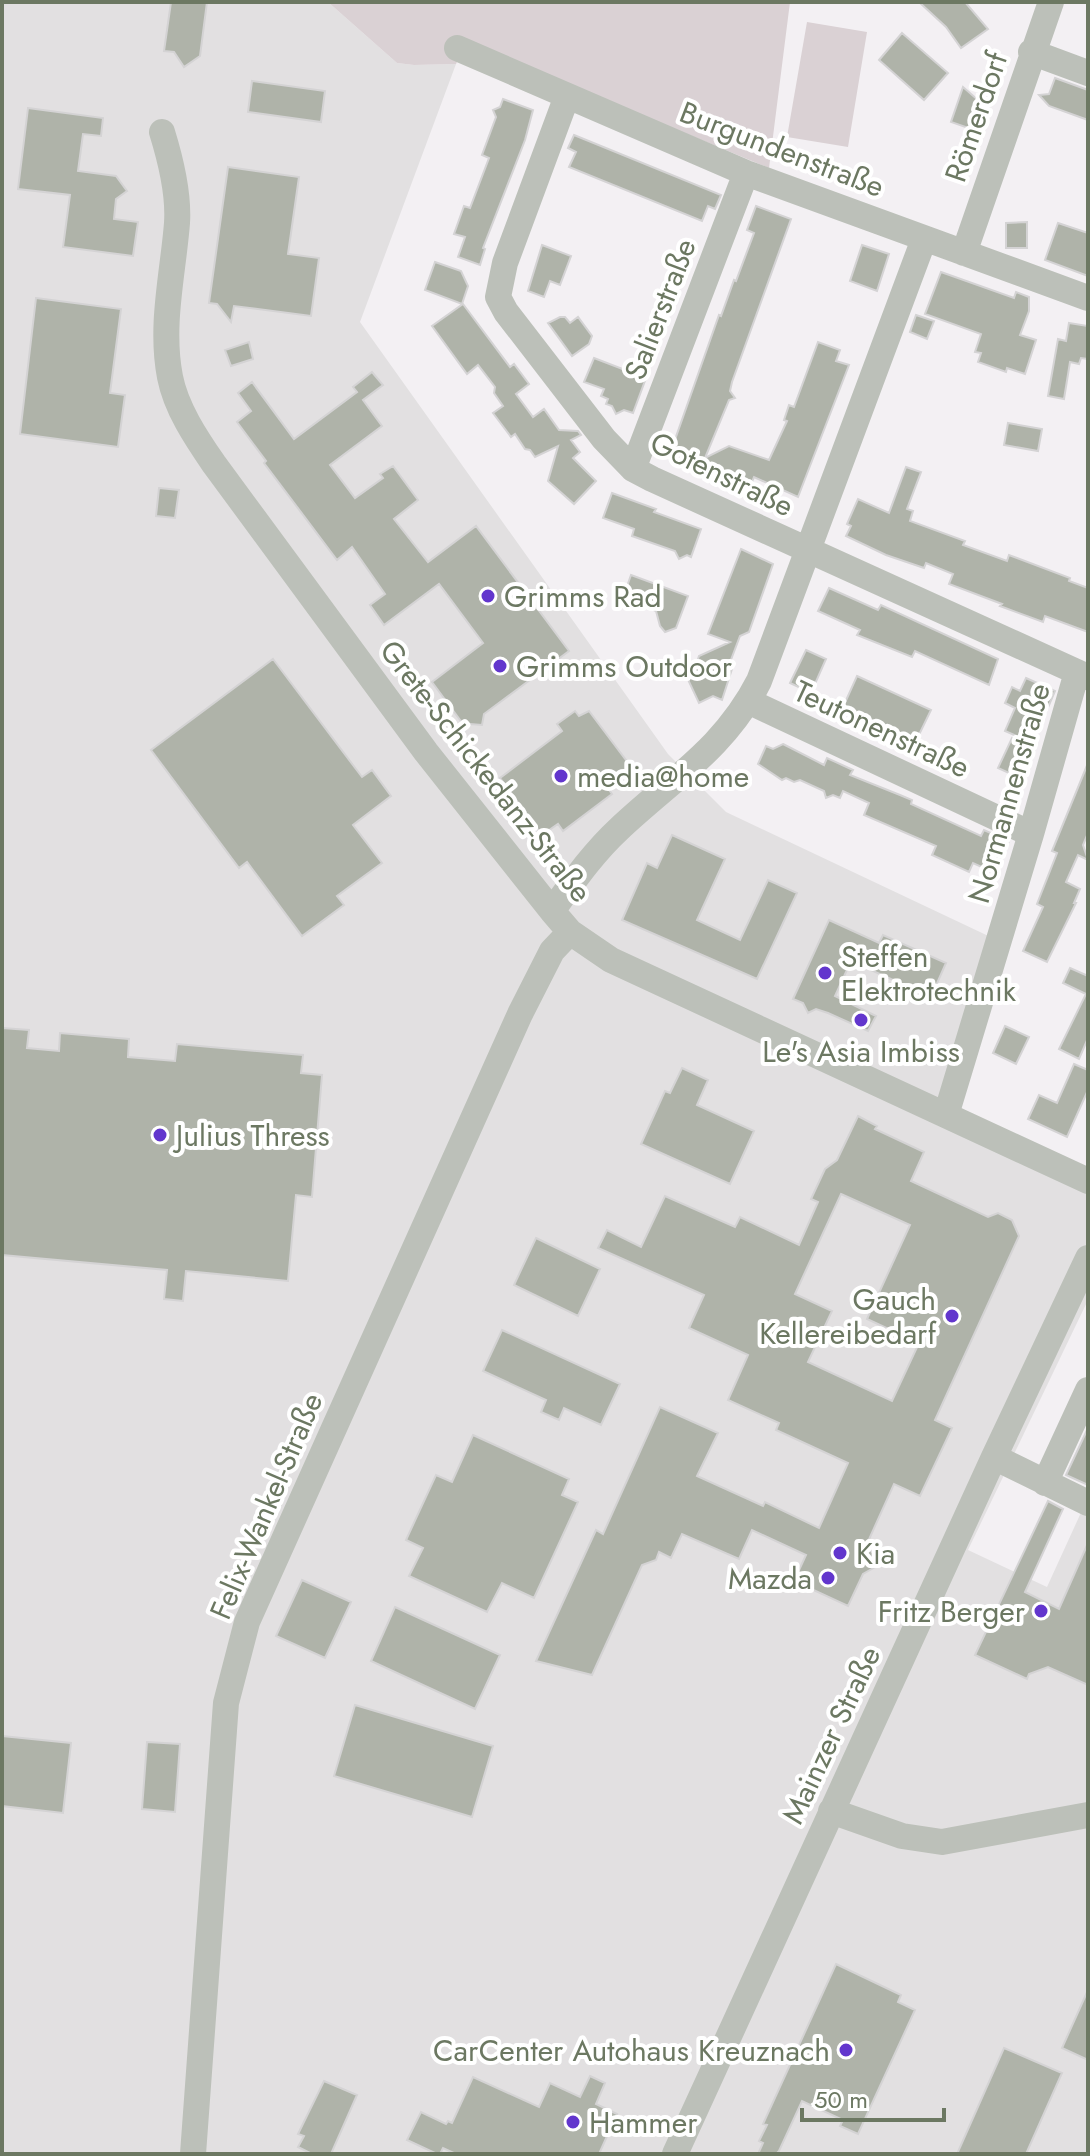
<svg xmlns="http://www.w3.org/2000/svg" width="1090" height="2156" font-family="Jost,sans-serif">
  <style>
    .built { fill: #e2e0e1 }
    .green { fill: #dad1d4 }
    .building { fill: #afb3a9; stroke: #d4d3d4; stroke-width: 2; fill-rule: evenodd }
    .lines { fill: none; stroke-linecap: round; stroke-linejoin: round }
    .minor { stroke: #bcc0b9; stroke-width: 26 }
    .poi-dot { fill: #6236cd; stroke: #fff; stroke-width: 3 }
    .labels { text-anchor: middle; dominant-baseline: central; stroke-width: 8; stroke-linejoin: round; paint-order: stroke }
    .street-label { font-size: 30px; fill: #6c7862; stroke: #fff }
    .poi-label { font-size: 30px; fill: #6c7862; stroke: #fff; text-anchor: start }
  </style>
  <rect width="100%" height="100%" fill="#f3f0f3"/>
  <path class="built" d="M2 2H328L397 63 414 65 456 64 360 322 668 754 726 812 999 941 946 1115 1088 1181V1300L968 1550 1047 1587 1084 1506 1088 1508V2154H2Z"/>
  <path class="green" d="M328 2H790L769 168 466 42 456 64 414 65 397 63Z
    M807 22 867 32 848 147 787 137Z"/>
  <path class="building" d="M171 2H207L200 56 184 67 174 52 164 51Z
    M919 2H965L988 29 961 48 946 27Z
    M902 33 948 73 924 100 879 60Z
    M1055 78 1088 90V120L1049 106 1039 95 1049 94Z
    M252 81 325 91 321 122 248 112Z
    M963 87 986 107 977 131 951 122Z
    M503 99 533 110 525 140 483 248 485 249 480 265 458 257 465 237 454 234 464 206 470 208 489 158 482 155 496 117 493 110 500 107Z
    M28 108 103 118 101 136 83 134 78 171 116 176 127 191 116 199 114 219 138 222 133 256 63 247 70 195 18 189Z
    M574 135 721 195 715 209 708 206 702 221 569 167 576 152 568 148Z
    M228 167 299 177 288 254 319 258 311 316 234 306 231 322 217 304 209 303Z
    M756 206 791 219 732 382 730 391 735 398 729 400 705 458 729 446 769 460 787 421 784 420 789 405 794 407 818 342 840 350 836 361 849 365 798 497 754 477 748 491 732 485 728 477 720 480 706 475 709 465 671 451 719 315 721 316 734 280 736 281 754 233 747 230Z
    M1027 222V248H1006V223Z
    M1058 223 1088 233V276L1045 260Z
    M542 245 571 256 560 285 550 281 544 297 528 291Z
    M862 245 889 254 877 291 850 281Z
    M435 262 461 271 468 286 462 304 425 290Z
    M941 272 1014 298 1016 292 1029 297V311L1020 335 1036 340 1025 374 1007 368 1006 372 978 362 981 353 975 352 981 334 925 314Z
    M36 298 121 309 110 393 125 395 118 447 20 434Z
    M463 304 510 367 514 364 529 384 516 394 533 417 544 409 559 430 578 431 581 435 571 440 580 452 573 458 596 481 574 504 548 481 558 446 535 457 530 450 525 449 515 434 511 437 493 413 503 406 494 393 495 387 478 365 467 374 432 326Z
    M916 315 934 321 927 339 910 332Z
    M560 317H565L570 323 578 317 592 336 589 344 572 356 548 323Z
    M1069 323 1088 326V359L1081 358 1079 364 1070 362 1064 399 1048 396 1058 339 1066 341Z
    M249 342 253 359 231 366 225 350Z
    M594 358 646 378 633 413 624 410 616 414 612 406 606 404 608 399 601 396 604 389 584 382Z
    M372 372 383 385 363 400 382 426 330 465 355 498 383 478 380 474 393 466 418 500 394 519 428 562 476 526 569 651 484 714 482 725 470 724 466 728 432 682 483 643 439 584 384 625 370 605 385 594 352 547 337 560 264 463 266 461 237 422 251 411 238 393 252 382 294 439 357 392 353 387Z
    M1008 423 1042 429 1038 451 1004 445Z
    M906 467 921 472 907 509 913 511 910 521 965 541 963 545 1007 561 1009 555 1070 578 1069 581 1088 588V632L1045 616 1043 622 1000 606 1002 604 949 584 953 574 926 563 924 568 886 555 846 536 851 526 847 524 858 499 889 513Z
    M159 488 179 490 175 518 156 516Z
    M612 493 656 509 654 512 701 529 691 557 687 555 679 559 675 551 632 536 634 529 603 518Z
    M741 549 773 564 749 632 740 636 729 665 732 669 722 700 713 696 699 703 683 669 697 662 699 656 730 642 708 634Z
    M631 575 688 596 676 628 665 632 660 626 656 611 646 607 649 600 625 592Z
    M829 588 878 610 881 605 998 659 989 685 915 651 912 657 857 635 860 630 818 611Z
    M806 650 826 659 811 693 790 683Z
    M273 659 362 777 372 770 391 796 353 825 382 863 337 896 344 905 302 936 247 862 239 868 151 750Z
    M857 676 931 710 916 741 843 707Z
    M1026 678 1055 691 1044 717 1032 712 1021 738 1005 731 1015 708 1005 703 1012 687 1020 691Z
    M575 711 579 716 589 711 632 768 607 787 612 794 563 831 558 824 542 835 500 778 562 731 557 724Z
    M1012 738 1035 748 1022 779 998 768Z
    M783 744 824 765 827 758 853 770 850 775 900 795 912 800 911 804 981 836 984 830 1009 841 995 873 973 863 969 872 932 855 936 846 864 815 869 803 843 791 840 798 833 795 826 798 824 791 800 780 794 782 786 778 782 780 758 764 766 746 773 749Z
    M1088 763V833L1083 845 1088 860 1078 855 1066 882 1080 889 1074 903H1076L1047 962 1023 951 1043 907 1037 904 1057 853 1052 851Z
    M672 835 725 859 697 920 740 940 768 880 797 893 757 979 622 920 647 863 657 868Z
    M829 920 879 943 883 935 946 963 931 997 851 961 835 996 876 1016 868 1031 828 1013 816 1009 808 1013 803 1003 793 999Z
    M1070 968 1088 976V1038L1079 1059 1059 1049 1086 994 1063 983Z
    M1005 1026 1029 1037 1016 1064 993 1053Z
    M2 1028 29 1030 27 1048 59 1051 60 1033 129 1039 128 1057 175 1061 177 1044 303 1055 301 1073 322 1075 312 1197 296 1195 288 1281 186 1271 183 1301 164 1299 167 1270 2 1255Z
    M1074 1064 1088 1070V1090L1067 1137 1028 1119 1039 1095 1057 1103Z
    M682 1068 708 1080 697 1105 754 1131 730 1184 641 1144 665 1091 670 1093Z
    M858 1116 877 1126 875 1129 924 1152 911 1181 988 1217 998 1213 1012 1220 1019 1236 935 1420 952 1428 920 1496 894 1484 866 1546 876 1556 877 1566 863 1574 848 1606 794 1581 806 1555 752 1530 739 1559 682 1534 671 1558 659 1552 656 1560 642 1565 592 1675 536 1661 596 1530 603 1534 660 1407 718 1433 697 1476 763 1506 765 1502 819 1528 848 1463 776 1430 779 1423 728 1400 748 1355 689 1328 704 1295 598 1248 607 1230 641 1247 665 1196 735 1227 740 1217 799 1245 818 1202 811 1199 825 1169 837 1160ZM841 1194 910 1225 867 1319 919 1343 892 1401 808 1362 832 1311 795 1294Z
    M536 1238 600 1269 578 1316 514 1285Z
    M502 1330 620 1384 601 1425 564 1408 559 1420 541 1412 546 1400 483 1371Z
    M1088 1428V1485L1066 1475Z
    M473 1435 569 1479 562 1495 578 1502 534 1598 502 1583 487 1612 409 1576 423 1548 406 1540 436 1475 452 1482Z
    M1048 1501 1063 1509 1025 1592 1059 1609 1088 1543V1685L1048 1667 1029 1674 1027 1679 975 1655Z
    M302 1580 351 1602 325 1658 276 1636Z
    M395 1607 500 1655 475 1709 371 1661Z
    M355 1705 493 1746 472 1817 334 1776Z
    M2 1736 71 1743 63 1813 2 1806Z
    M147 1742 180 1744 175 1812 142 1809Z
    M836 1964 901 1995 898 2002 915 2010 858 2134 840 2126 843 2120 802 2101 779 2151 776 2154H758L763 2143 759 2141 767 2125 763 2124Z
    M1088 1990V2060L1062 2048Z
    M1004 2048 1062 2073 1026 2154H957Z
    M590 2076 605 2083 596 2104 617 2114 599 2154H456L443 2148 440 2154H437L407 2140 421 2112 446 2124 448 2121 452 2123 473 2077 539 2107 550 2083 580 2097Z
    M324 2081 357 2095 331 2154H312L298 2147 304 2136 298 2134Z"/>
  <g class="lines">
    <path class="minor" d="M457 48 746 173 1088 298
      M1031 52 1088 73
      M567 96 505 263 498 297 506 312 604 439 633 469 652 479 1088 677
      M162 132C171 161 179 193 177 223 173 274 160 325 170 377 176 408 196 438 214 464L426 752 552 911 570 932 611 960 1088 1181
      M964 253 1051 2
      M633 469 746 173
      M748 701 1031 834
      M552 911C573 882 593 853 619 829 672 779 725 748 759 681L924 239
      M946 1115 1031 834 1077 672
      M994 1457 1088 1503
      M1045 1483 1088 1390
      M831 1811 902 1836 942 1842 1088 1815
      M193 2154 226 1703 247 1622 520 1014 552 951 570 932
      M675 2154 994 1457 1088 1258"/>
  </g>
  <g class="poi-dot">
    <circle cx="488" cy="596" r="8"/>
    <circle cx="500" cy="666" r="8"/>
    <circle cx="561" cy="776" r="8"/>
    <circle cx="825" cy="973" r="8"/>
    <circle cx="861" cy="1020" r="8"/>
    <circle cx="160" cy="1135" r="8"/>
    <circle cx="952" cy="1316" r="8"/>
    <circle cx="840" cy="1553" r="8"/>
    <circle cx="828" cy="1578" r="8"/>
    <circle cx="1041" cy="1611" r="8"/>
    <circle cx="846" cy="2050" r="8"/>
    <circle cx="573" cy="2122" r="8"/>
  </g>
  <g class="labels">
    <g class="street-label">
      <text transform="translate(976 117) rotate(-71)">Römerdorf</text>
      <text transform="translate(782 149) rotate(21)">Burgundenstraße</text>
      <text transform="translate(660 309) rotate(-69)">Salierstraße</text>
      <text transform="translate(722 474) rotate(26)">Gotenstraße</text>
      <text transform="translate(882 729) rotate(25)">Teutonenstraße</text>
      <text transform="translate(486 771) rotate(52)">Grete-Schickedanz-Straße</text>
      <text transform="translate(1009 793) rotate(-74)">Normannenstraße</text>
      <text transform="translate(266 1506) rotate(-67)">Felix-Wankel-Straße</text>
      <text transform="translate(831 1735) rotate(-65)">Mainzer Straße</text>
    </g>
    <g class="poi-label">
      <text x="504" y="596">Grimms Rad</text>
      <text x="516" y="666">Grimms Outdoor</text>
      <text x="577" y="776">media@home</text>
      <text x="841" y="956">Steffen<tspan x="841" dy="34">Elektrotechnik</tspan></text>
      <text x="861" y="1051" text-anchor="middle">Le's Asia Imbiss</text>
      <text x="176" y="1135">Julius Thress</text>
      <text x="936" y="1299" text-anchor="end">Gauch<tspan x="936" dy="34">Kellereibedarf</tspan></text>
      <text x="856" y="1553">Kia</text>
      <text x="812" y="1578" text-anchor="end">Mazda</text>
      <text x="1025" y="1611" text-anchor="end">Fritz Berger</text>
      <text x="830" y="2050" text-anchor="end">CarCenter Autohaus Kreuznach</text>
      <text x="589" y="2122">Hammer</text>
    </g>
  </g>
  <rect width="1090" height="2156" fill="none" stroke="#6c7862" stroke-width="8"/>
  <path d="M802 2108v12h142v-12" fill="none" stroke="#6c7862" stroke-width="4"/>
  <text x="814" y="2108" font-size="24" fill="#6c7862" stroke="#ffffff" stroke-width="6" paint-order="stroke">50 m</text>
</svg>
